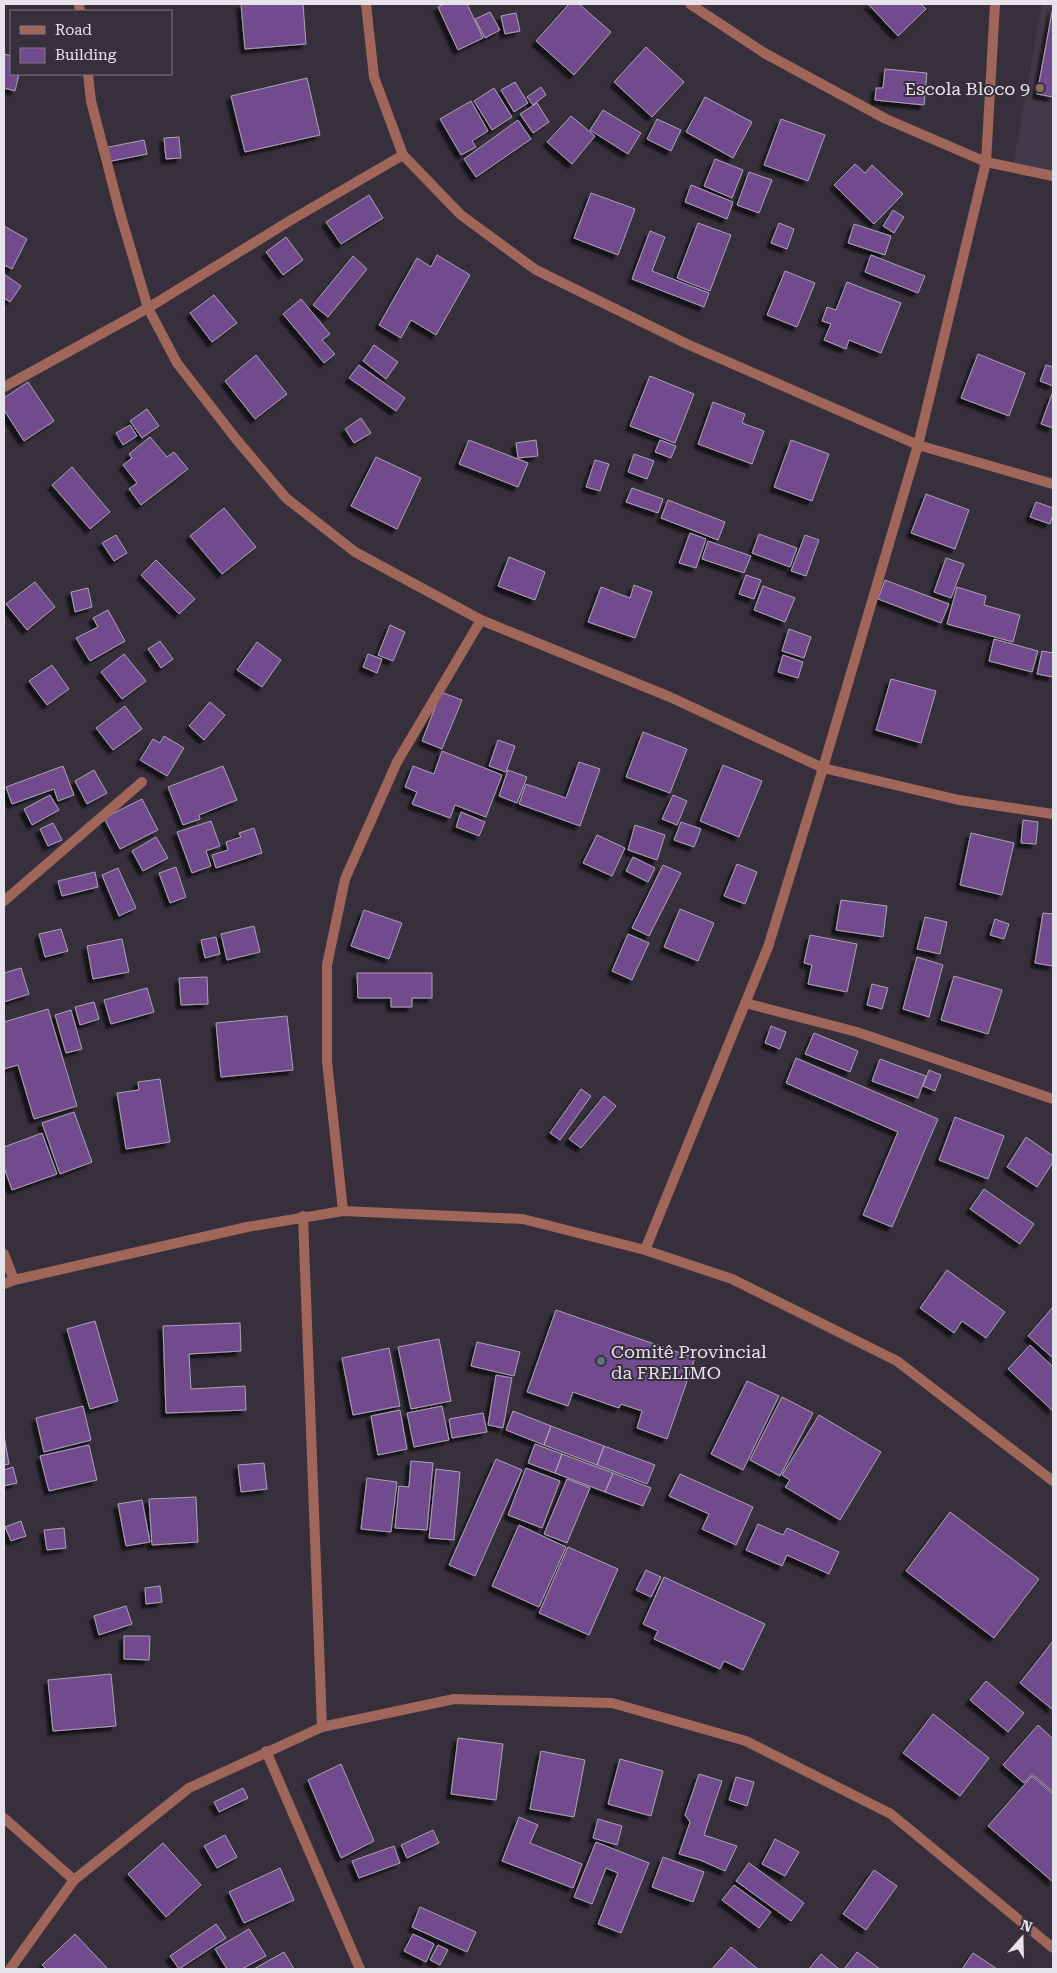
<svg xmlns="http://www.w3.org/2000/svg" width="1057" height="1973" font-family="'Roboto Serif',serif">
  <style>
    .built { fill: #413849 }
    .building { fill: #724b8f; stroke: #aaa3b1; filter: url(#shadow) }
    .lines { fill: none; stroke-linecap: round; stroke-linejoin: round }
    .minor { stroke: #a0665a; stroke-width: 10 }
    .education-dot { fill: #8d6e63; stroke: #37303c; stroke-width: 2 }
    .service-dot { fill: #5c6f8a; stroke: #37303c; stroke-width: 2 }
    .labels { text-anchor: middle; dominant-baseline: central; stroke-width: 4; stroke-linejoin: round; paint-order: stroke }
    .poi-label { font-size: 18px; fill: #e7e3ea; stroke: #37303c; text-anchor: end }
  </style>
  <defs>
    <filter id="shadow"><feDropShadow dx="-4.5" dy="4.5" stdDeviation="1" flood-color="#0009"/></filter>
  </defs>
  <rect width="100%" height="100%" fill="#37303c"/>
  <path class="built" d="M1042 4H1053V180L1012 172Z"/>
  <path class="building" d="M241 4H303L306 44 245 49Z
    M444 4H467L483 38 458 50 438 7Z
    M569 4H579L611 32 574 75 536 41Z
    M868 4H921L926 9 898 36Z
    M1053 7V97L1037 94Z
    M490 12 500 30 485 38 475 19Z
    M516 13 520 31 505 34 501 16Z
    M646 47 684 82 652 117 614 82Z
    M4 54 11 56V74H19L15 91 4 88Z
    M885 69 927 73 924 105 875 100 876 88H883Z
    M307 78 320 135 245 152 231 96Z
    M515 82 528 103 514 112 501 90Z
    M541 87 546 95 533 105 527 97Z
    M494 88 512 117 492 130 474 101Z
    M705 97 752 122 733 158 686 132Z
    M471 101 488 131 472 141 476 147 461 155 440 119Z
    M537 103 549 122 533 133 520 114Z
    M603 110 641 133 628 154 590 130Z
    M571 116 595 136 572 164 547 142Z
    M657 119 681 130 671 151 647 139Z
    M781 119 825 135 808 181 764 165Z
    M518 120 531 139 476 177 464 159Z
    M179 137 181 158 166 159 164 138Z
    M144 140 147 154 107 162 104 148Z
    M715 159 743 170 732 198 704 186Z
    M855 164 865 173 872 165 903 194 874 224 834 185Z
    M749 172 772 180 759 213 737 205Z
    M691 185 733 202 727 219 685 202Z
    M591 193 635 209 618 255 574 238Z
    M369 195 383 218 341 244 326 222Z
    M893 210 904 217 894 233 883 226Z
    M698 223 731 235 710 291 677 278Z
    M779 223 794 229 787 249 771 243Z
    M854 224 891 236 885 255 848 243Z
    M4 226 27 239 12 269 4 265Z
    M650 231 665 237 652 271 709 293 704 307 632 279Z
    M286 237 303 260 283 275 266 252Z
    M437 255 470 275 436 335 411 320 401 338 379 325 417 258 431 267Z
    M871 255 925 276 918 293 865 272Z
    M353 256 367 269 328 317 313 305Z
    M785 271 815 283 797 327 767 315Z
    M4 274 21 286 10 302 4 298Z
    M847 282 901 303 881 353 849 340 846 349 824 340 831 324 822 321 827 307 836 310Z
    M214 295 237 323 212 342 190 313Z
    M301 299 330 334 322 340 335 354 324 363 283 314Z
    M374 345 398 362 386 379 363 361Z
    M978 354 1025 373 1009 416 961 398Z
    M256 355 287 394 255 419 225 381Z
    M359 365 405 398 396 411 349 378Z
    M1046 365 1053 367V386L1040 381Z
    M650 376 694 394 675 443 630 426Z
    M28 382 54 421 24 441 4 410V398Z
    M1052 394H1053V428L1041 424Z
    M713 402 745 414 742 423 764 431 752 464 698 444Z
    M147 409 159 426 142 438 130 421Z
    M361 418 371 433 354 443 345 429Z
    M130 425 137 436 123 445 116 433Z
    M150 437 167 457 174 452 188 469 141 505 129 489 137 483 123 465 132 458 129 454Z
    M469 440 528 463 518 487 459 464Z
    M536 440 538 456 518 458 516 443Z
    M660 440 676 446 671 458 655 452Z
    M791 440 829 454 812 501 774 487Z
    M634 454 654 461 647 479 628 472Z
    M376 457 421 478 397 529 351 506Z
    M595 460 609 464 600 491 586 487Z
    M72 467 110 512 90 529 52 485Z
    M632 488 663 499 658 513 626 502Z
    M926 494 969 510 955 549 911 533Z
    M668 500 725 522 718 540 661 518Z
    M1036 502 1053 508V515L1050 524 1030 517Z
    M224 508 256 547 222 574 190 536Z
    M690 533 706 539 696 568 679 563Z
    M759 534 797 548 790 567 752 553Z
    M116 535 127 553 114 561 102 543Z
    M805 535 819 540 806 576 791 571Z
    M708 541 751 556 744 573 702 559Z
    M509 557 545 572 535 600 498 586Z
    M946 558 964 564 951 598 934 592Z
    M156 560 195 599 179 614 141 575Z
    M746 575 761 580 754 599 739 594Z
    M885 580 949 604 941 623 878 599Z
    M35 582 55 607 27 630 6 604Z
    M634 585 652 592 635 638 588 622 601 587 630 598Z
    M763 586 795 598 785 622 754 610Z
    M957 587 986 596 984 605 1020 615 1013 642 947 624Z
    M88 588 92 607 75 612 71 592Z
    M108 610 125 641 90 661 76 638 98 627 93 618Z
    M390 625 405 632 393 661 378 655Z
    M789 629 811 637 804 658 782 651Z
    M994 639 1038 651 1032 672 989 661Z
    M160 641 173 659 161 668 148 649Z
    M257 642 281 660 262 687 237 670Z
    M1042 651 1053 653V677L1037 674Z
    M124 654 146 681 122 699 101 672Z
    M368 654 382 659 377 673 363 667Z
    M783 655 803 662 798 678 778 672Z
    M52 665 69 689 47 705 29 681Z
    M891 679 936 691 921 743 876 730Z
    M441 692 462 700 442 749 422 741Z
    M210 702 225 715 204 740 189 726Z
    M125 706 142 729 113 750 96 728Z
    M643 732 687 749 670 793 626 777Z
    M164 736 184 748 167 776 140 760 153 739 160 743Z
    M498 740 515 746 506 772 489 766Z
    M442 751 502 775 486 817 455 805 450 818 412 804 417 792 405 787 413 766 434 774Z
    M579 762 600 769 580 826 519 804 526 784 566 798Z
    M723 765 762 781 739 837 700 821Z
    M63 766 74 795 58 801 54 789 12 804 6 787Z
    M223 766 237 800 199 815 200 819 183 825 168 787Z
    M94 770 107 793 87 804 75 781Z
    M508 770 527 777 517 803 499 796Z
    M50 795 59 810 32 825 24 809Z
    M673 795 687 801 677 825 662 819Z
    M142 799 158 830 120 849 104 818Z
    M461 812 485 822 479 836 456 827Z
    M1023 820 1038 822 1036 844 1021 843Z
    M211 821 220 846 206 851 211 866 192 873 177 832Z
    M681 822 701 829 694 847 674 840Z
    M53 823 62 840 48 846 40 829Z
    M635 825 665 835 657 860 628 850Z
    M254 828 262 853 216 868 212 855 228 850 226 842 241 837 239 833Z
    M971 833 1014 843 1002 895 960 885Z
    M597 835 625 848 612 876 583 863Z
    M156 837 168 858 143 871 132 851Z
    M633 857 655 868 648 882 626 871Z
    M737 864 757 872 745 904 724 896Z
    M663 865 681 873 649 936 632 928Z
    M176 867 186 897 170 903 159 873Z
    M118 868 136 908 119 916 102 875Z
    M95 872 98 887 62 896 58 881Z
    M841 900 887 906 883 937 836 930Z
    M680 909 714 923 698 961 664 947Z
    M364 910 402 923 389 959 351 946Z
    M1043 913 1053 914V966L1035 963Z
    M925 917 947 922 940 954 917 949Z
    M995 919 1009 924 1004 939 990 935Z
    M254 926 260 952 227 960 221 934Z
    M61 929 68 951 45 957 39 934Z
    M628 934 649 943 632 980 612 971Z
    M810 935 857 944 847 992 808 984 812 965 804 963Z
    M216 937 220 954 205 958 201 940Z
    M122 939 129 972 93 979 87 946Z
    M917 957 943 965 929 1017 903 1009Z
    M21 968 29 994 4 1002V973Z
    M357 973H432V998H412V1007H391V998H358Z
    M954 976 1002 990 988 1034 941 1020Z
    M207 977 208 1004 181 1005 179 978Z
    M872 984 888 988 882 1009 867 1005Z
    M147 988 154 1012 111 1024 104 1000Z
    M94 1002 99 1019 80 1025 75 1007Z
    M48 1009 77 1106 34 1119 18 1065 4 1069V1022Z
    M71 1010 82 1049 66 1053 55 1015Z
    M287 1016 293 1070 221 1077 216 1023Z
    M771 1026 786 1032 780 1049 765 1043Z
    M814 1033 858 1051 850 1072 805 1054Z
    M796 1058 938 1119 892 1227 863 1215 898 1132 786 1083Z
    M880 1059 926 1076 918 1098 872 1081Z
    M929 1070 941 1075 935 1091 923 1086Z
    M160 1079 170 1142 126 1149 117 1093 139 1090 138 1082Z
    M581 1089 591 1096 560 1140 550 1133Z
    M604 1096 616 1106 581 1148 569 1139Z
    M74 1112 92 1162 60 1174 42 1123Z
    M955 1117 1004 1136 988 1179 939 1160Z
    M42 1133 57 1174 12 1190 4 1167V1147Z
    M1026 1137 1053 1156V1162L1037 1187 1007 1167Z
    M984 1189 1034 1224 1020 1244 970 1209Z
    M947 1270 1005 1312 986 1338 962 1321 954 1333 920 1308Z
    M1053 1307V1358L1028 1336Z
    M556 1310 695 1358 667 1439 637 1428 642 1411 621 1404 619 1408 573 1392 568 1406 527 1392Z
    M95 1321 118 1401 90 1409 67 1329Z
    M240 1323 241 1351 189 1354 191 1389 245 1386 246 1410 166 1413 163 1326Z
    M439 1339 451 1401 411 1409 398 1347Z
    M477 1342 520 1352 514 1376 471 1366Z
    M1030 1345 1053 1367V1411L1008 1369Z
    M389 1348 400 1406 353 1415 342 1358Z
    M496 1375 512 1378 503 1428 488 1425Z
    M747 1381 779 1396 743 1470 711 1454Z
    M782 1397 813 1413 780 1476 750 1460Z
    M83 1406 91 1440 44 1452 36 1418Z
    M442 1406 449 1440 414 1447 407 1413Z
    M400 1410 407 1449 378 1455 371 1416Z
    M513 1411 551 1426 544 1445 506 1430Z
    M483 1413 487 1432 452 1438 449 1419Z
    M819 1415 881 1452 840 1520 785 1487 790 1480 782 1475Z
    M551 1426 604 1446 597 1465 544 1445Z
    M4 1436 9 1464 4 1465Z
    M535 1444 562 1454 555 1473 528 1463Z
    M89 1445 97 1480 49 1491 40 1456Z
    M604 1446 655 1465 647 1484 597 1465Z
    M562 1454 613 1473 605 1492 555 1473Z
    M496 1459 522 1470 475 1576 449 1565Z
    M411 1461 433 1463 427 1530 395 1528 399 1486 409 1487Z
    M264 1463 267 1489 241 1492 238 1465Z
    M13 1467 17 1483 4 1486V1470Z
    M526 1468 560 1481 542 1528 508 1515Z
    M436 1469 460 1472 454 1540 429 1538Z
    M613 1473 651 1488 643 1506 605 1492Z
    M680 1474 753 1507 736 1545 702 1529 709 1514 669 1496Z
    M367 1478 397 1482 391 1532 361 1529Z
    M567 1479 590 1488 567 1543 544 1534Z
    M196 1497 198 1542 152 1545 149 1499Z
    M142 1500 150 1542 126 1546 118 1504Z
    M950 1512 1039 1579 994 1638 906 1571Z
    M21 1521 26 1536 11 1541 5 1527Z
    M758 1524 783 1535 787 1528 839 1552 829 1574 787 1555 782 1566 746 1550Z
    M519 1525 566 1547 539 1607 492 1586Z
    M64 1528 66 1548 47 1550 44 1530Z
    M568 1547 618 1569 589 1635 539 1613Z
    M646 1570 661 1577 651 1597 636 1590Z
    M664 1577 765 1624 743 1670 724 1661 720 1669 654 1639 658 1631 643 1624Z
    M160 1586 162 1602 146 1604 145 1588Z
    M126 1606 132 1624 99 1635 94 1616Z
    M124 1636H150L149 1660 124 1659Z
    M1053 1641V1710L1020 1683Z
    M111 1674 116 1726 53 1731 48 1680Z
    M986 1681 1024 1713 1008 1732 970 1700Z
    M933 1714 989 1758 960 1796 903 1753Z
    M1038 1725 1053 1739V1792L1032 1774 1024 1783 1003 1765Z
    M458 1738 503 1744 496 1800 451 1794Z
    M541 1751 585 1760 574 1817 530 1809Z
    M620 1759 663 1771 651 1816 608 1804Z
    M341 1764 374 1841 341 1858 308 1780Z
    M699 1774 722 1781 704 1835 737 1846 725 1871 700 1860 679 1854 690 1822 685 1815Z
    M1032 1776 1053 1794V1882L988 1826Z
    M736 1777 754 1782 747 1806 729 1800Z
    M243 1788 248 1798 219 1812 214 1802Z
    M519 1817 538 1825 530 1843 582 1864 573 1888 502 1861Z
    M598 1819 622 1826 617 1845 593 1838Z
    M433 1830 439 1843 407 1858 401 1845Z
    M225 1835 237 1857 217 1868 204 1846Z
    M775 1839 799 1852 785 1876 762 1864Z
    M596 1842 649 1863 621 1933 598 1924 618 1873 606 1868 592 1904 574 1897Z
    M163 1843 201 1885 166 1917 128 1874Z
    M394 1846 400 1863 359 1878 352 1861Z
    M663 1857 704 1872 693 1902 652 1887Z
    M749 1863 804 1903 791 1921 736 1881Z
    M280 1868 294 1900 244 1923 229 1892Z
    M874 1870 897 1886 866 1930 843 1914Z
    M734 1885 771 1912 759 1928 722 1900Z
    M420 1907 476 1932 467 1952 412 1927Z
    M216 1924 226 1938 179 1969 170 1956Z
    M249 1929 266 1956 242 1969H227L215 1949Z
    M75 1934 108 1969H46L42 1965Z
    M413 1934 434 1944 426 1962 404 1951Z
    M438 1945 448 1950 440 1965 430 1960Z
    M731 1947 758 1969H712Z
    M284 1952 294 1969H254Z
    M857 1952 880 1969H844Z
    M973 1953 997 1969H962Z
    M821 1954 839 1969H809Z"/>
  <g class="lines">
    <path class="minor" d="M79 4 80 11
      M366 4 374 77 403 155 461 215 536 270 687 344 918 445 1053 484
      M690 4 766 54 886 119 986 162 1053 176
      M88 74 91 101 120 213 148 308 177 363 236 439 286 498 355 552 481 620 670 697 823 768 959 800 1053 814
      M4 387 148 308 291 220 403 155
      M4 901 142 782
      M745 1003 857 1032 1053 1099
      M343 1211 327 1061V965L345 879 397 762 481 620
      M303 1216 322 1727
      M645 1250 768 947 823 768 918 445 986 162 995 4
      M4 1254 14 1280
      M4 1284 14 1280 247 1227 343 1211 523 1219 645 1250 732 1279 897 1361 1053 1481
      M266 1751 360 1969
      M4 1818 74 1880
      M10 1969 74 1880 189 1788 322 1727 454 1699 612 1703 746 1741 891 1814 1053 1948"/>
  </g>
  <circle class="education-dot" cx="1040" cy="88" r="5"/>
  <circle class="service-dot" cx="601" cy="1361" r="5"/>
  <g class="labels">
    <g class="poi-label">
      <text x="1030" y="88">Escola Bloco 9</text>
      <text x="611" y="1351" text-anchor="start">Comitê Provincial<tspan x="611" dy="21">da FRELIMO</tspan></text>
    </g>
  </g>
  <rect width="1057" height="1973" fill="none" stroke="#e7e3ea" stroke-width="10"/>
  <rect x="10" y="10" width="162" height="65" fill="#37303c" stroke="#7d7882"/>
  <rect x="20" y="26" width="25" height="8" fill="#a0665a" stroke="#7d7882"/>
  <text x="55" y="35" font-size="15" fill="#e7e3ea">Road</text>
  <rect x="20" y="48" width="25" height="15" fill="#724b8f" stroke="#7d7882"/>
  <text x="55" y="60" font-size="15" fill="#e7e3ea">Building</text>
  <g transform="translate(1022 1938) rotate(20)" stroke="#37303c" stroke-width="4" paint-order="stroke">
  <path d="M0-4L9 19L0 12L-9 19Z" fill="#e7e3ea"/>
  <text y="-8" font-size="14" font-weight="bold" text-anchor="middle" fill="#e7e3ea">N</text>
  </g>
</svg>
